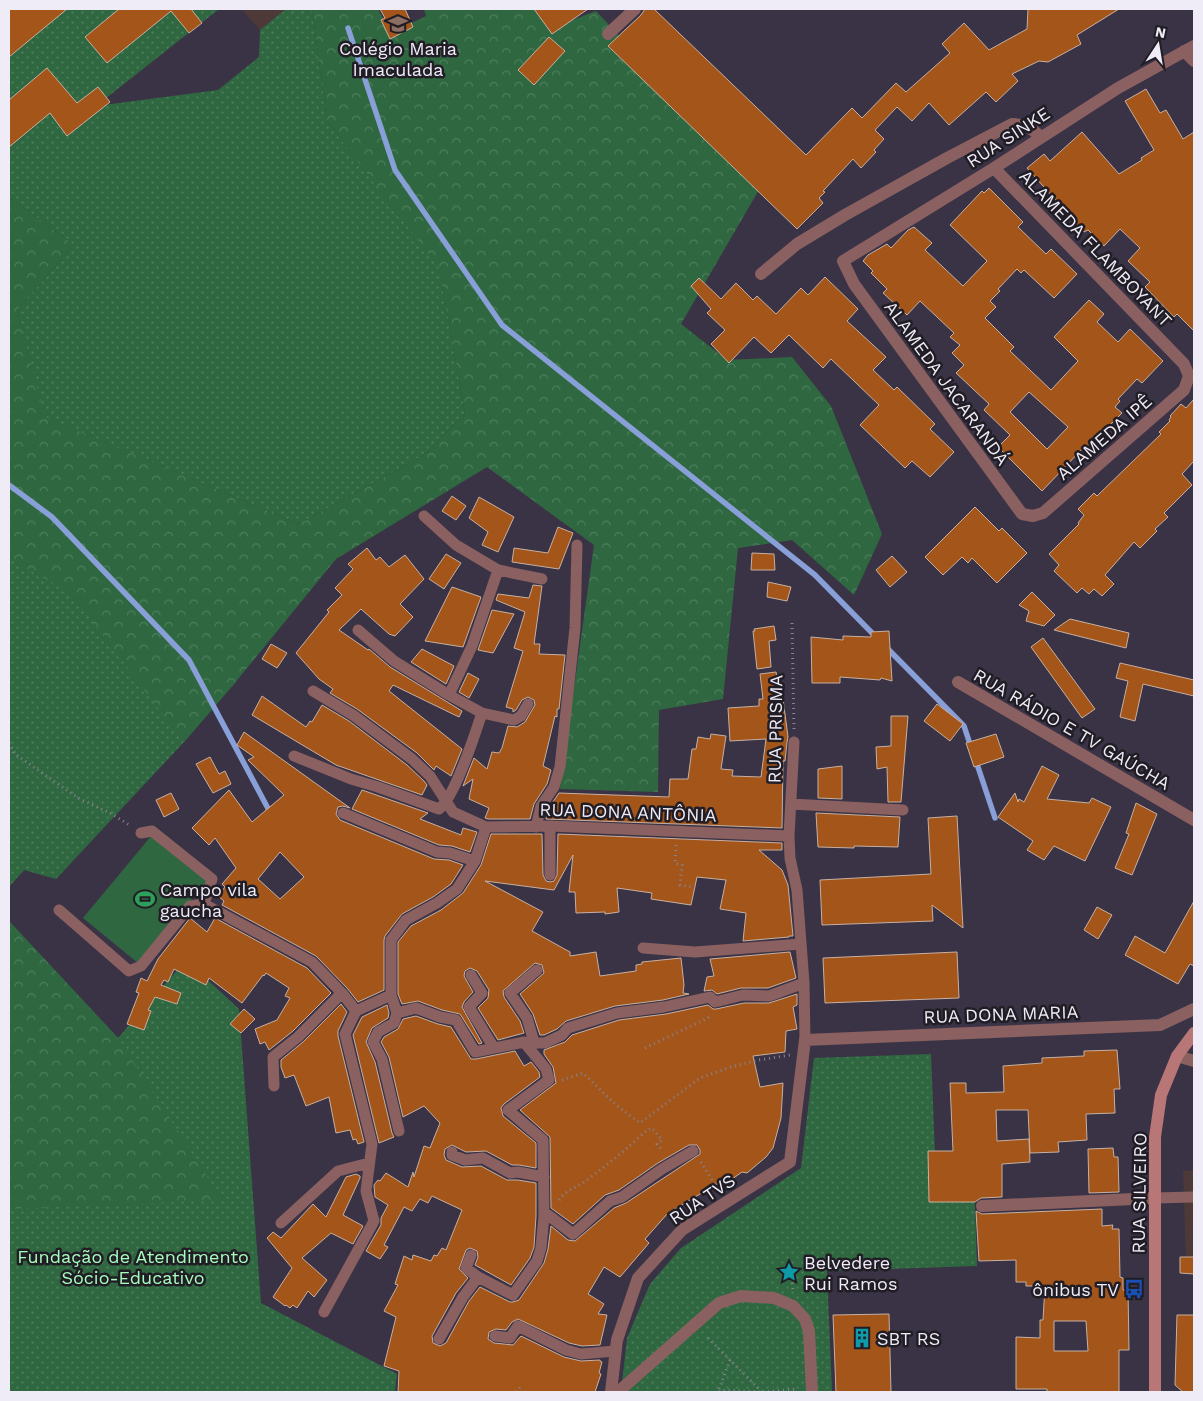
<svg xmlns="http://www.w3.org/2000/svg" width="1203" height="1401" font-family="'Work Sans',sans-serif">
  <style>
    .commercial { fill: #4e3939 }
    .grass { fill: url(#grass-dots) }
    .forest { fill: url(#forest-crowns) }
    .garden { fill: #2f6840 }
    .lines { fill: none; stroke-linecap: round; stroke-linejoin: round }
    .stream { stroke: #899fd8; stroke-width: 5.5 }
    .building { fill: #a3551a; stroke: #c7b0a2; fill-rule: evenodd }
    .path { stroke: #888392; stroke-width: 3; stroke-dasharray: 1 4; stroke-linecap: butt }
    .lane { stroke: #8a6061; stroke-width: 11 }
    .street { stroke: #8a6061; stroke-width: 12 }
    .secondary { stroke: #b87677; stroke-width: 12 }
    .labels { text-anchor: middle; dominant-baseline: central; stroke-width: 5; stroke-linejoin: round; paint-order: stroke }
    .poi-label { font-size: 18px; fill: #efebf7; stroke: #201d25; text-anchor: start }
    .street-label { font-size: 18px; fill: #efebf7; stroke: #201d25 }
    .park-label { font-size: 18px; fill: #a5fcbb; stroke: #201d25 }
  </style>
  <defs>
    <pattern id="grass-dots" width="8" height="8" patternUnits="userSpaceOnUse" patternTransform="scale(1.25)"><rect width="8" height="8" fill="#2f6840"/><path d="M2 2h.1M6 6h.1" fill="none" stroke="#4d7e5c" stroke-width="1.8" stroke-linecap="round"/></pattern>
    <pattern id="forest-crowns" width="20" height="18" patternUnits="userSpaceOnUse" patternTransform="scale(1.25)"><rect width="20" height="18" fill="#2f6840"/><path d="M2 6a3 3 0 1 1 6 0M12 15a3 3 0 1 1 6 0" fill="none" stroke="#4d7e5c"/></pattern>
  </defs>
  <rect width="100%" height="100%" fill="#3a3345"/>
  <path class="commercial" d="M241 9H286L260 30Z
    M1194 1170V1261H1186L1183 1171Z"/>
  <path class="grass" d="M9 9H219L96 106 218 90 259 57 260 30 286 9H312L327 121 439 267 465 413 426 454 299 524 44 417 17 310 74 245 9 197Z
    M9 423 234 684 184 742 56 879 24 870 9 887Z
    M9 921 118 1038 186 960 239 1009 261 1303 397 1374 395 1392H9Z
    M931 1054 936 1181 974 1180 977 1266 827 1271 832 1392H621L627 1338 650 1284 681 1248 801 1168 814 1058Z"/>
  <path class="forest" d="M312 9H378L391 33 426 16 424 9H554L565 23 596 11 760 188 681 324 727 360 792 357 831 406 882 534 854 595 792 540 738 548 723 699 659 710 658 792 560 789 594 545 487 467 336 559 234 684 184 742 70 592 9 559V197L74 245 17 310 45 417 299 524 426 454 465 413 439 268 327 121Z
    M9 921 118 1038 222 1200 9 1209Z"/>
  <path class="garden" d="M152 835 207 881 138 963 83 918Z"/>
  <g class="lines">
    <path class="stream" d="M348 28 395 170 502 325 815 575 876 637
      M9 485 52 517 189 660 272 816
      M886 647 964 726 971 747
      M975 758 995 818"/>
  </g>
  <path class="building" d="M9 9H67L9 57Z
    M119 9H191L202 23 189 33 171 11 107 63 85 37Z
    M380 9H405L413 27 390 39 381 20 385 18Z
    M534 9H588L552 34Z
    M645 9H654L806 155 852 108 862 118 896 83 906 92 950 53 942 44 964 23 989 50 1027 29 1028 9H1119L1077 35 1081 44 1048 62 1039 61 1012 74 1018 81 996 102 986 92 949 125 929 103 912 121 897 107 875 130 884 139 874 150 876 152 861 168 853 159 823 191 825 192 819 198 823 203 797 229 608 46 641 15Z
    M549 37 565 51 534 85 518 70Z
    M47 68 77 103 98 87 110 102 67 136 50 113 9 147V100Z
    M1146 89 1160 113 1166 110 1183 139 1194 132V331L1177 314 1174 317 1145 287 1150 282 1128 261 1140 248 1120 229 1104 246 1088 230 1084 232 1027 168 1044 154 1050 161 1082 132 1119 174 1142 160 1141 158 1154 150 1125 101Z
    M989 188 1023 222 1018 227 1046 254 1051 249 1077 274 1054 298 1024 270 1021 273 1017 269 998 289 1000 291 990 301 996 307 985 318 1014 347 1010 351 1051 390 1078 361 1054 337 1089 300 1104 314 1097 322 1118 342 1130 329 1163 361 1142 383 1137 379 1118 399 1120 401 1115 407 1122 413 1088 447 1086 445 1042 491 998 447 1010 435 984 410 989 404 956 373 964 365 952 353 960 345 950 337 954 333 920 301 907 315 883 293 887 289 871 273 873 271 863 261 868 255 887 244 891 248 908 230 914 227 932 243 925 250 963 286 987 261 950 225 982 191 984 193ZM1029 392 1068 427 1047 449 1010 412Z
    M825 277 858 309 847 321 886 357 873 370 894 390 897 387 935 424 930 429 954 452 930 477 912 461 905 468 860 425 879 405 831 359 823 368 789 335 771 353 754 337 729 363 711 344 725 330 707 313 711 309 691 286 699 278 721 299 736 283 753 300 757 296 776 314 801 288 808 295Z
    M1194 399V461L1182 474 1192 485 1164 513 1168 517 1155 529 1157 531 1140 548 1134 542 1105 575 1114 584 1102 596 1094 589 1089 594 1082 588 1077 593 1054 571 1059 565 1049 554 1079 524 1078 523 1084 515 1078 509 1094 493 1097 496 1161 434 1159 432 1170 421 1169 420 1171 417 1170 416 1181 404 1186 408Z
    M452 496 466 506 456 520 442 511Z
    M479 497 514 517 498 552 482 545 488 532 469 518Z
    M975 507 999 531 1002 528 1027 553 997 583 972 558 968 563 962 557 943 575 925 557Z
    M558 527 573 533 559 569 512 562 514 548 548 553Z
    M367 548 376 560 380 557 389 567 405 555 424 579 400 604 413 617 395 636 389 634 361 609 339 630 368 650 369 649 390 667 462 711 459 717 393 685 389 691 462 749 451 776 436 766 434 770 417 753 357 709 330 693 333 689 319 679 296 653 329 612 327 610 342 595 335 588 353 569 348 564Z
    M752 553 774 554 775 570H751Z
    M446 554 461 563 444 589 429 579Z
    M892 556 907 572 890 587 876 570Z
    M768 582 791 587 787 601 767 597Z
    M533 585 542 586 534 644H540L539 654 565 655 559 709H557V717L555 716 543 766 551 770 547 784 534 804 530 819H488L485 818 489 808 469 799 473 779 463 786 474 758 487 769 492 752 499 753 502 748 508 726 517 727 525 722 535 705 534 700 528 697 522 700 516 710 513 712V709L506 707 523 651 514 648 525 612 496 600 498 594 529 598Z
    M452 587 481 597 463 647 425 641Z
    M1032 592 1055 615 1044 626 1026 621 1029 611 1019 605Z
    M492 610 514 614 493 653 478 650Z
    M1070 619 1129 633 1126 648 1054 630Z
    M774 626 776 640 769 641 771 667 757 669 753 631H755L754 629Z
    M889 631 892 681 881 678 880 680 840 677V683H812L811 637 843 640V636L871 637V632Z
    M1043 638 1095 709 1082 718 1031 647Z
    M271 644 287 653 277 668 262 659Z
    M422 649 454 666 446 684 411 662Z
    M1120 663 1194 680V696L1143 684 1135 721 1120 717 1128 681 1116 678Z
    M776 672 777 677H779L781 699H783L788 737 787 742 785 761H783L782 828 546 819 548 809 559 793 669 797 670 779H688L692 749H696L698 737 710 739 711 734 726 736 721 769 733 770 732 776 761 777 766 739 730 741 728 708 759 706V699H763L760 674Z
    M468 673 479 679 469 698 459 692Z
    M262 696 306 727 310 721 312 722 322 705 349 721 407 765 424 781 427 785 422 795 336 765 252 715Z
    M937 704 963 724 950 741 924 721Z
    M891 716H908L901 802H888L887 767 877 769 876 747 891 746Z
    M244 732 350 808 343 806 338 807 336 814 340 820 434 859 449 860 463 865 451 884 433 897 402 914 385 936 384 940V990L358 1002 347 988 316 956 222 905 224 901 218 896 225 887 222 884 236 868 215 838 209 845 192 828 229 790 252 822 284 795 248 760 254 757 237 745ZM280 852 304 877 280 899 258 879Z
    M996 734 1004 757 974 767 966 743Z
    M210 757 219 774 225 771 231 784 213 793 196 764Z
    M842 766V799L818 798V769Z
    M1042 766 1059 775 1047 799 1089 803 1092 798 1111 807 1085 861 1054 846 1044 860 1027 850 1033 841 998 817 1015 793 1018 802 1019 799 1024 802Z
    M362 790 428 813 420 819 461 835 463 828 477 832 470 852 452 846 439 845 352 809Z
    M171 793 179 809 164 817 156 800Z
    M1136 803 1157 814 1132 875 1115 868 1129 834 1126 833Z
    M816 813 900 817 898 847 854 846V848L818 847Z
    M957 816 963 928 932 905 933 921 822 925 820 880 931 874 928 818Z
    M491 834H542L543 875 546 881 550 882 554 881 557 875 558 834 782 843V850H759L782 870 788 885 793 936H789V937L743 941 746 913 720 909 726 880 697 877 691 905 651 899 652 893 617 888 619 912 605 914V912L576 913 575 892H569L573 855 554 890 485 881 543 912 532 931 570 952V956L596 952 600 976 636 971V965L642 964V962L681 958 684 985 683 993 689 994 663 1000 615 1006 566 1021 557 1029 544 1035H540L533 1014 520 994 544 973 542 965 535 963 503 991 504 997 520 1021 524 1033 498 1040 478 1008 488 998 489 990 477 971 470 968 465 971 464 976 473 992 464 1002 462 1007 482 1043 479 1044 460 1014 442 1010 418 1001 402 1004 398 994V942L411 926 441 910 463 893 481 865Z
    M1194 901V966L1190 964 1178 984 1125 955 1135 936 1165 953Z
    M1097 907 1112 915 1098 939 1084 930Z
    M190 918 207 932 215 918 307 968 331 993 293 1031 269 1050 265 1042 260 1044 255 1029 277 1020 290 998 285 996 289 988 266 973 264 976 263 975 242 1003 209 978 206 985 174 969 168 982 164 980 161 985 181 993 177 1004 155 997 148 1010 151 1011 144 1030 127 1024 139 993 136 992 141 978 147 981 158 959Z
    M790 952 796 978 768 988H741L717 994 712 990 704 991 707 977 714 976 710 959Z
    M957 952 959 998 825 1003 823 958Z
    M797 994V1005L793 1007 797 1029 786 1031 785 1052 753 1056 760 1087 783 1083 781 1118 773 1148 766 1157 747 1173 742 1172 721 1187 719 1184H717L668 1213 645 1239 649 1243 620 1277 604 1267 588 1294 604 1304 598 1314 607 1315 600 1345 582 1346 569 1343 518 1319 512 1322 506 1330 496 1329 489 1332 488 1339 494 1343 513 1345 521 1336 564 1357 581 1361 600 1360V1361L602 1362 599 1373 601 1374 595 1392H398L399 1371 384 1366 396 1317 384 1311 398 1285 395 1284 404 1256 412 1260 413 1255 431 1261 434 1255 437 1256 442 1248 446 1250 462 1210 432 1196 428 1203 420 1199 412 1211 404 1207 384 1245 388 1247 380 1259 366 1251 381 1225V1218L388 1205 375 1197 374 1185 378 1180 380 1181 386 1173 408 1187 413 1172 414 1177 424 1146 430 1148 440 1123 424 1106 403 1117 389 1057 381 1042 384 1037 398 1029 403 1019 416 1016 438 1024 451 1027 471 1059H476L515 1051 524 1066 531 1062 539 1072 540 1077 504 1104 501 1108 503 1116 536 1143V1168L519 1165H512L486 1151 466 1152 452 1145 445 1149 444 1155 446 1160 462 1167 481 1166 507 1180H518L536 1183V1216L534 1247 530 1258 511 1285 475 1265 478 1257 477 1251 470 1248 466 1250 459 1269 468 1278 456 1293 432 1336 433 1343 440 1346 446 1343 469 1301 480 1287 510 1302H513L519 1300 544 1263 548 1249 551 1226 568 1240 575 1241 614 1208 626 1203 700 1154V1150L697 1145H689L658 1163 619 1190 605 1195 573 1224 551 1208 550 1137 520 1110 556 1083 553 1067 544 1054V1050L565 1042 572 1035 619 1020 666 1014 708 1005 713 1009H716L744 1003H769Z
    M341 1004 347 1012 338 1031V1036L364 1142 358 1144 356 1139 353 1140 350 1130 336 1133 329 1097 306 1106 294 1075 285 1078 281 1067V1060L303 1042Z
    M387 1005 389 1013 388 1018 372 1028 366 1042 375 1062 392 1133 394 1137 379 1143 353 1035 362 1017Z
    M244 1009 255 1019 241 1033 230 1024Z
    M1117 1050 1120 1089H1114L1115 1113 1086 1114 1087 1140 1058 1142 1059 1152 1030 1153 1028 1110H996L997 1141 1029 1139 1030 1162 1002 1164V1197L981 1198 975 1202H929L928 1151H953L950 1083H966V1093L1004 1092 1003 1066 1042 1063V1058L1084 1056V1051Z
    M1113 1148 1114 1157H1118L1119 1192 1089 1193 1088 1149Z
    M356 1174 360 1176V1178L343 1215 363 1226 353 1244 331 1233 302 1258 327 1280 314 1297 308 1291 297 1308 293 1305 290 1308 286 1305 285 1306 273 1297 292 1268 267 1238 273 1232 281 1238 313 1204 326 1217 346 1177Z
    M1102 1209V1226L1113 1225 1112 1229H1119L1120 1277 1123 1278V1290H1128L1129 1350H1119V1392H1047V1389H1016V1337L1040 1338V1320H1043L1045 1286H1026V1282H1016V1260L979 1261 976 1211 982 1214ZM1054 1321H1086L1088 1351H1054Z
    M1180 1257H1194V1274L1180 1273Z
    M889 1314 891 1392H836L833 1315Z
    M1177 1315H1194V1392H1183L1175 1385Z"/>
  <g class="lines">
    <path class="path" d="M792 623 794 729
      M9 743 15 754 78 798 110 813 131 826
      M676 845 675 863 682 865 680 885 693 887
      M645 1048 708 1018 711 1014
      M562 1080 583 1073 616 1105 640 1123 700 1078 731 1067 759 1060 790 1055
      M701 1162 719 1191
      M559 1200C568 1188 577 1188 587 1180 608 1164 628 1148 647 1130L652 1128 662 1140 657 1144 663 1151
      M792 1283 793 1290
      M708 1338 762 1392
      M730 1360 718 1392 726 1390 762 1392
      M516 1392 522 1385
      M763 1392 797 1389"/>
    <path class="lane" d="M424 516 456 545 498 570 542 579
      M313 691 353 715 412 759 430 776 453 812 486 827 550 826 789 836
      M449 695 472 646 498 570
      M482 713 514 720 521 716 528 704
      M794 742 789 836 790 858 797 890 804 983 805 1040
      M294 756 351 779 378 787 439 809C455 797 475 734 482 713L449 695 394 661 358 630
      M791 804 903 810
      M343 813 437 852 450 853 475 861
      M536 827 541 806 554 787 560 767 575 628 577 545
      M141 833 152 831 212 879 204 904
      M550 875V826
      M59 910 129 971 141 966 190 906 204 904 312 962 342 993 356 1011 391 995V940L406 920 437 903 457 889 475 861 486 827
      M643 948 695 952 801 944
      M471 975 482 993 469 1007 494 1048
      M391 995 397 1013 394 1023 378 1032 373 1042 382 1059 399 1131
      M397 1013 416 1008 440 1017 456 1020 475 1052 524 1042 545 1043 562 1035 568 1028 617 1013 664 1007 710 997 715 1002 743 995 769 996 804 983
      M534 1042 527 1018 510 993 537 970
      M274 1086 273 1057 298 1037 342 993
      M452 1152V1155L465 1160 483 1158 510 1173 518 1172 544 1177
      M1155 1198 1193 1197
      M544 1216 548 1215 573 1234 610 1201 622 1197 662 1169 693 1151
      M281 1223 338 1171 369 1163
      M471 1255 466 1268 478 1277 513 1295 537 1261 541 1248 544 1216 543 1140 508 1110 549 1080 546 1069 524 1042
      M324 1312 374 1221 366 1191 372 1144 345 1034 356 1011
      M495 1336 510 1338 518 1326 566 1350 581 1354 615 1351
      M439 1339 463 1297 478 1277"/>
    <path class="street" d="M608 34 635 9
      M1184 51 1194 61
      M994 168 1184 364 1189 376 1184 390 1043 513 1033 516 1022 514 854 284 843 261 994 168 1118 88 1194 46
      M761 274 797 244 845 215 947 158 1012 124C1026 124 1031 128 1041 137
      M958 682 1194 820
      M1177 1056 1194 1061
      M982 1206 1155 1198
      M611 1392 617 1340 638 1278 682 1230 790 1162 805 1040 1160 1025 1194 1009
      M618 1392 719 1303 741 1296 774 1298 793 1306 805 1319 809 1331 812 1392"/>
    <path class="secondary" d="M1155 1392V1137L1161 1095 1177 1056 1194 1033"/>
  </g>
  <defs>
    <symbol id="school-bare" viewBox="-9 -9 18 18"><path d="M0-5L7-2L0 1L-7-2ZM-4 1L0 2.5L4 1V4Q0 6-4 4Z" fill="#8d6e63" stroke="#201d25" stroke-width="2.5" paint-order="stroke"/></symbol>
    <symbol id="stadium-bare" viewBox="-9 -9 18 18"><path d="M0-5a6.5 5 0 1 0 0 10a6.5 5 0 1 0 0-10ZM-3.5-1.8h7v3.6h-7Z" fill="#2e9e5b" stroke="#201d25" stroke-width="2.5" paint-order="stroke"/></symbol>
    <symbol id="sight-bare" viewBox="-9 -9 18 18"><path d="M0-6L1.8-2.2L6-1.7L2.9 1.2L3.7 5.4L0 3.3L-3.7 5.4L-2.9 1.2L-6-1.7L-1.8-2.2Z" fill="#0f9aa8" stroke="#201d25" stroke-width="2.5" paint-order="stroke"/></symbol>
    <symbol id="bus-bare" viewBox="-9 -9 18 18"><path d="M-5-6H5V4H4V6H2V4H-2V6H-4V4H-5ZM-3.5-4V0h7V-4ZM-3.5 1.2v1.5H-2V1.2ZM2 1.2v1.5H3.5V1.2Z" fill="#1a4fb4" stroke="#201d25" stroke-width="2.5" paint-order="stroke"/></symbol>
    <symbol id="building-bare" viewBox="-9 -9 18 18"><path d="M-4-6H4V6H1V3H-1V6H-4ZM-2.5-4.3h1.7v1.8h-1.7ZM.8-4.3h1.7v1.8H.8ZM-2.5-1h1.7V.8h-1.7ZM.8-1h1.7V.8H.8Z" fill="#0f9aa8" stroke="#201d25" stroke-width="2.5" paint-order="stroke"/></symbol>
  </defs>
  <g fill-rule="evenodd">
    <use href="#school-bare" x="384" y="10" width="28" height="28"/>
    <use href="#stadium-bare" x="131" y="885" width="28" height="28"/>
    <use href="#sight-bare" x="775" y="1258" width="28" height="28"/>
    <use href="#bus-bare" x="1120" y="1275" width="28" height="28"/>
    <use href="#building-bare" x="848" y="1324" width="28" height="28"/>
  </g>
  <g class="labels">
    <g class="poi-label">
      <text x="398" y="48" text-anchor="middle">Colégio Maria<tspan x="398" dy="21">Imaculada</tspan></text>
      <text x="160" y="889">Campo vila<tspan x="160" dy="21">gaucha</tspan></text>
      <text x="804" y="1262">Belvedere<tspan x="804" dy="21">Rui Ramos</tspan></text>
      <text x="1119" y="1289" text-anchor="end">ônibus TV</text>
      <text x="877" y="1338">SBT RS</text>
    </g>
    <g class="street-label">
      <text transform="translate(1008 137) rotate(-33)">RUA SINKE</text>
      <text transform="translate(1096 248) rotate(46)">ALAMEDA FLAMBOYANT</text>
      <text transform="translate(947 383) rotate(54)">ALAMEDA JACARANDÁ</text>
      <text transform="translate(1104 437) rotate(-41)">ALAMEDA IPÊ</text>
      <text transform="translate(775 729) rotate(-89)">RUA PRISMA</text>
      <text transform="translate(1072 729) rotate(30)">RUA RÁDIO E TV GAÚCHA</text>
      <text transform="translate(628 812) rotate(2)">RUA DONA ANTÔNIA</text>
      <text transform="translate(1001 1014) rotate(-2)">RUA DONA MARIA</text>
      <text transform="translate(1139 1193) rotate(-89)">RUA SILVEIRO</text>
      <text transform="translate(702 1199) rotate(-34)">RUA TVS</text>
    </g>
    <g class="park-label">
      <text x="133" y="1256">Fundação de Atendimento<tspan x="133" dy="21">Sócio-Educativo</tspan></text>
    </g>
  </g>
  <rect width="1203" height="1401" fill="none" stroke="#efebf7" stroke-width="20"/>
  <g transform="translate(1158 45) rotate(12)" stroke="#201d25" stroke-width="4" paint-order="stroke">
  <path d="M0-4L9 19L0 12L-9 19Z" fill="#efebf7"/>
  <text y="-8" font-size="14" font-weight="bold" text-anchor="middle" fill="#efebf7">N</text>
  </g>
</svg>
